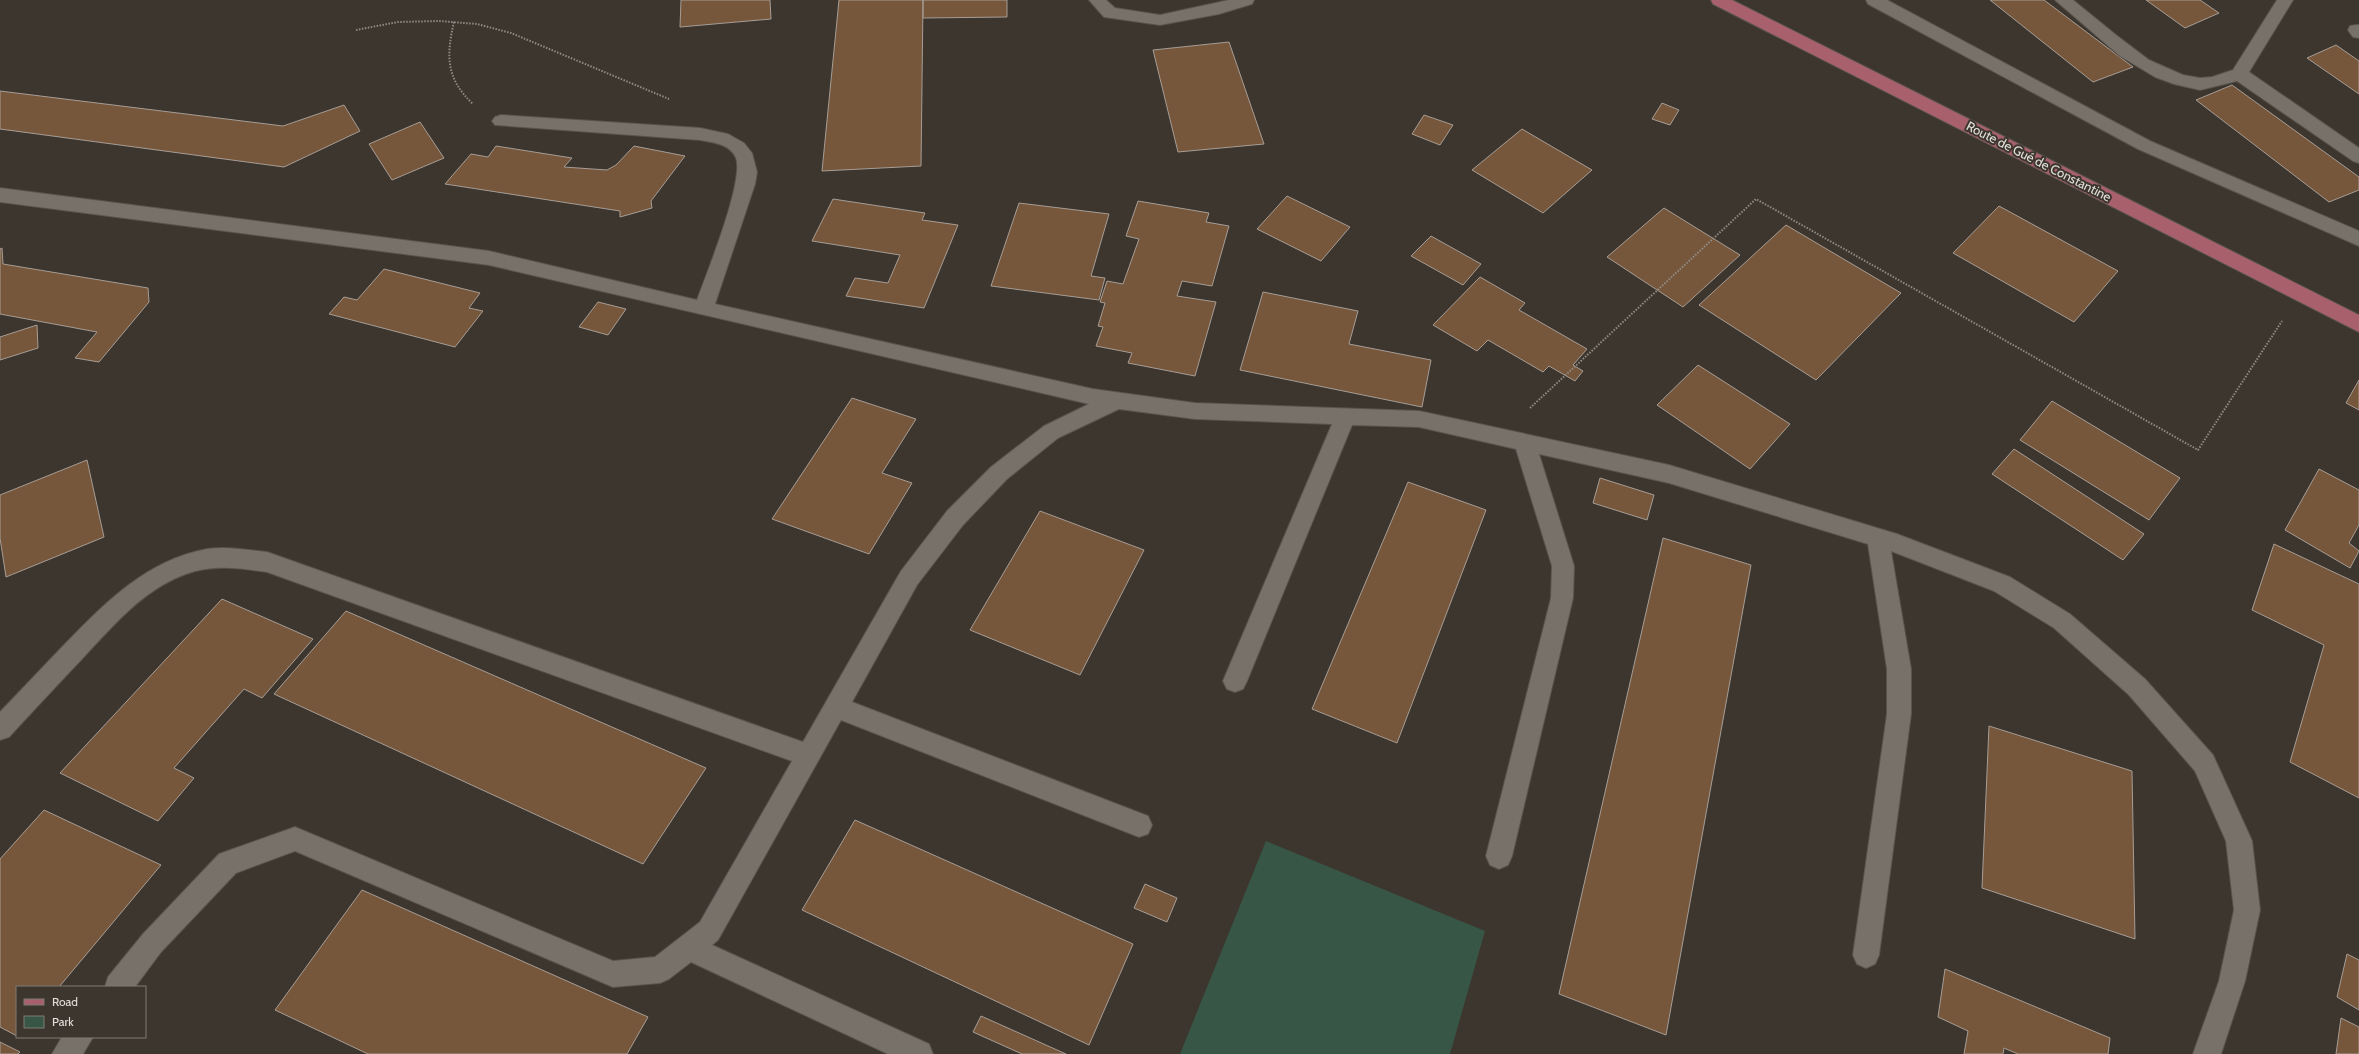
<svg xmlns="http://www.w3.org/2000/svg" width="2359" height="1054" font-family="Cabin,sans-serif">
  <style>
    .green { fill: #385646 }
    .building { fill: #77573b; stroke: #a69d96 }
    .lines { fill: none; stroke-linecap: round; stroke-linejoin: round }
    .minor-casing { stroke: #58534d; stroke-width: 2 }
    .major-casing { stroke: #58534d; stroke-width: 2 }
    .path { stroke: #908b85; stroke-width: 2; stroke-dasharray: 1.5 1.5; stroke-linecap: butt }
    .minor { fill: #787169; fill-rule: evenodd }
    .major { fill: #a8616c; fill-rule: evenodd }
    .labels { text-anchor: middle; dominant-baseline: central; stroke-width: 4; stroke-linejoin: round; paint-order: stroke }
    .street-label { font-size: 13px; fill: #e2dfda; stroke: #3c362e }
  </style>
  <rect width="100%" height="100%" fill="#3c362e"/>
  <path class="green" d="M1266 841 1485 931 1450 1054H1180Z"/>
  <path class="building" d="M681 0H770L771 19 680 27Z
    M839 0H923L921 166 822 171Z
    M923 0H1007V17L923 18Z
    M1990 0H2044L2133 67 2093 82Z
    M2146 0H2200L2219 13 2185 28Z
    M1229 42 1264 144 1178 152 1153 50Z
    M2336 45 2359 61V94L2307 58Z
    M2232 85 2359 177V190L2329 202 2196 100Z
    M0 91 283 126 344 105 360 131 284 167 0 129Z
    M1662 103 1679 110 1670 125 1652 119Z
    M1424 115 1453 125 1440 145 1412 134Z
    M420 122 444 158 392 180 369 144Z
    M1522 129 1592 170 1543 213 1472 170Z
    M496 146 572 158 564 167 607 170 616 165 634 146 685 156 651 201 652 208 620 217V211L445 184 471 154 488 157Z
    M1287 196 1350 227 1321 261 1257 229Z
    M833 199 925 213 922 220 958 225 924 308 846 296 855 278 888 283 900 255 812 241Z
    M1138 201 1209 213 1206 222 1229 226 1212 286 1182 281 1177 296 1216 302 1195 376 1128 363 1132 353 1096 346 1103 327 1098 326 1105 303 1100 302 1107 281 1123 284 1139 239 1126 236Z
    M1019 203 1109 214 1091 276 1105 278 1099 300 991 286Z
    M1999 206 2118 271 2074 322 1953 253Z
    M1664 208 1740 255 1683 307 1607 257Z
    M1786 225 1901 293 1816 380 1699 305Z
    M1431 236 1481 264 1463 285 1411 256Z
    M2 248 3 264 148 288 149 302 99 362 75 358 97 332 0 314V249Z
    M384 269 480 293 469 308 483 311 455 347 329 314 344 297 357 300Z
    M1480 277 1525 303 1519 310 1587 349 1573 365 1583 371 1575 381 1549 366 1543 372 1488 340 1477 351 1433 325Z
    M1263 292 1358 311 1349 344 1431 360 1422 407 1240 370Z
    M598 302 626 309 608 335 579 327Z
    M37 325 38 348 0 360V337Z
    M1698 365 1790 424 1750 469 1657 405Z
    M2359 380V410L2346 403Z
    M852 398 916 419 882 473 912 483 869 554 772 519Z
    M2052 401 2180 478 2149 520 2020 440Z
    M2014 449 2144 534 2123 560 1992 474Z
    M87 460 104 537 6 577 0 538V495Z
    M2319 469 2359 490V525L2349 543 2359 551 2350 568 2285 530Z
    M1600 478 1654 495 1647 520 1593 503Z
    M1408 482 1486 510 1397 743 1312 709Z
    M1040 511 1144 550 1080 675 970 630Z
    M1663 538 1751 565 1666 1035 1559 994Z
    M2274 544 2359 584V798L2290 762 2324 645 2252 610Z
    M222 599 313 639 262 698 244 689 174 768 194 778 158 821 60 773Z
    M346 611 706 768 643 864 274 694Z
    M1989 726 2132 771 2135 939 1982 888Z
    M44 810 161 865 59 987H17V1036L0 1027V859Z
    M855 820 1133 944 1089 1045 802 910Z
    M1145 884 1177 898 1167 922 1134 908Z
    M362 890 648 1017 627 1054H368L275 1010Z
    M2347 954 2359 960V1010L2337 997Z
    M1945 969 2110 1038 2108 1054H2018L2004 1048 2003 1054H1964L1968 1031 1938 1017Z
    M981 1016 1066 1054H1022L973 1032Z
    M2341 1018 2359 1027V1054H2336Z
    M0 1042 20 1052 18 1054H0Z"/>
  <g class="lines">
    <defs>
      <path id="minor" d="M1089 0H1106L1115 8 1160 15 1229 0H1254L1252 4 1219 14 1160 25 1104 17Z
        M1866 0H1887L2150 141 2359 231V246L2138 149 1868 4Z
        M2055 0H2073L2116 35 2149 60 2183 75 2200 78 2212 77 2233 70 2277 0H2293L2249 72 2359 148V163L2353 161 2237 81 2200 90 2174 84 2155 77 2120 56Z
        M2356 25H2359V38L2353 37 2348 30 2350 26Z
        M501 115 700 128 728 134 744 143 752 153 757 172 755 184 715 304 1093 389 1195 403 1419 411 1669 465 1897 534 2010 577 2070 614 2145 679 2213 755 2248 832 2252 841 2260 910 2245 981 2221 1054H2193L2219 981 2234 910 2226 841 2195 771 2129 695 2054 628 1994 591 1891 551 1911 669V714L1879 955 1875 964 1866 968 1857 964 1853 955 1887 714V669L1868 544 1669 483 1539 454 1574 566 1573 598 1512 856 1508 865 1499 869 1490 865 1486 856 1551 598 1552 566 1516 449 1419 427 1352 425 1247 681 1243 689 1235 692 1227 689 1223 681 1332 424 1195 419 1119 409 1058 438 1007 479 963 525 917 585 852 702 1148 816 1152 825 1148 834 1139 837 841 720 718 940 712 945 929 1044 933 1054H888L691 962 669 979 660 983 613 987 295 851 236 873 161 952 135 987H105L108 977 143 934 219 854 295 827 613 961 655 957 700 922 792 761 267 572C240 568 213 564 186 574 143 589 111 628 81 660 57 685 33 711 9 737L0 740V712C22 689 43 667 65 644 106 602 147 560 207 549 227 546 247 550 267 552L803 742 901 571 947 511 991 467 1044 426 1089 404 489 265 0 202V188L489 251 697 300C706 275 747 175 735 156 729 144 712 142 700 140L495 125 492 121 495 117Z
        M62 1037H93L83 1054H52Z"/>
      <path id="major" d="M1711 0H1732L2359 315V332L1713 4Z"/>
    </defs>
    <use href="#minor" class="minor-casing"/>
    <use href="#major" class="major-casing"/>
    <path class="path" d="M454 22C446 56 446 79 473 104
      M356 30 398 22 439 21 477 24 511 33 669 99
      M1530 408 1756 199 2198 450 2282 321"/>
    <use href="#minor" class="minor"/>
    <use href="#major" class="major"/>
  </g>
  <g class="labels">
    <g class="street-label">
      <text transform="translate(2039 161) rotate(27)">Route de Gué de Constantine</text>
    </g>
  </g>
  <rect x="16" y="986" width="130" height="52" fill="#3c362e" stroke="#7e7a73"/>
  <rect x="24" y="999" width="20" height="6" fill="#a8616c" stroke="#7e7a73"/>
  <text x="52" y="1006" font-size="12" fill="#e2dfda">Road</text>
  <rect x="24" y="1016" width="20" height="12" fill="#385646" stroke="#7e7a73"/>
  <text x="52" y="1026" font-size="12" fill="#e2dfda">Park</text>
</svg>
